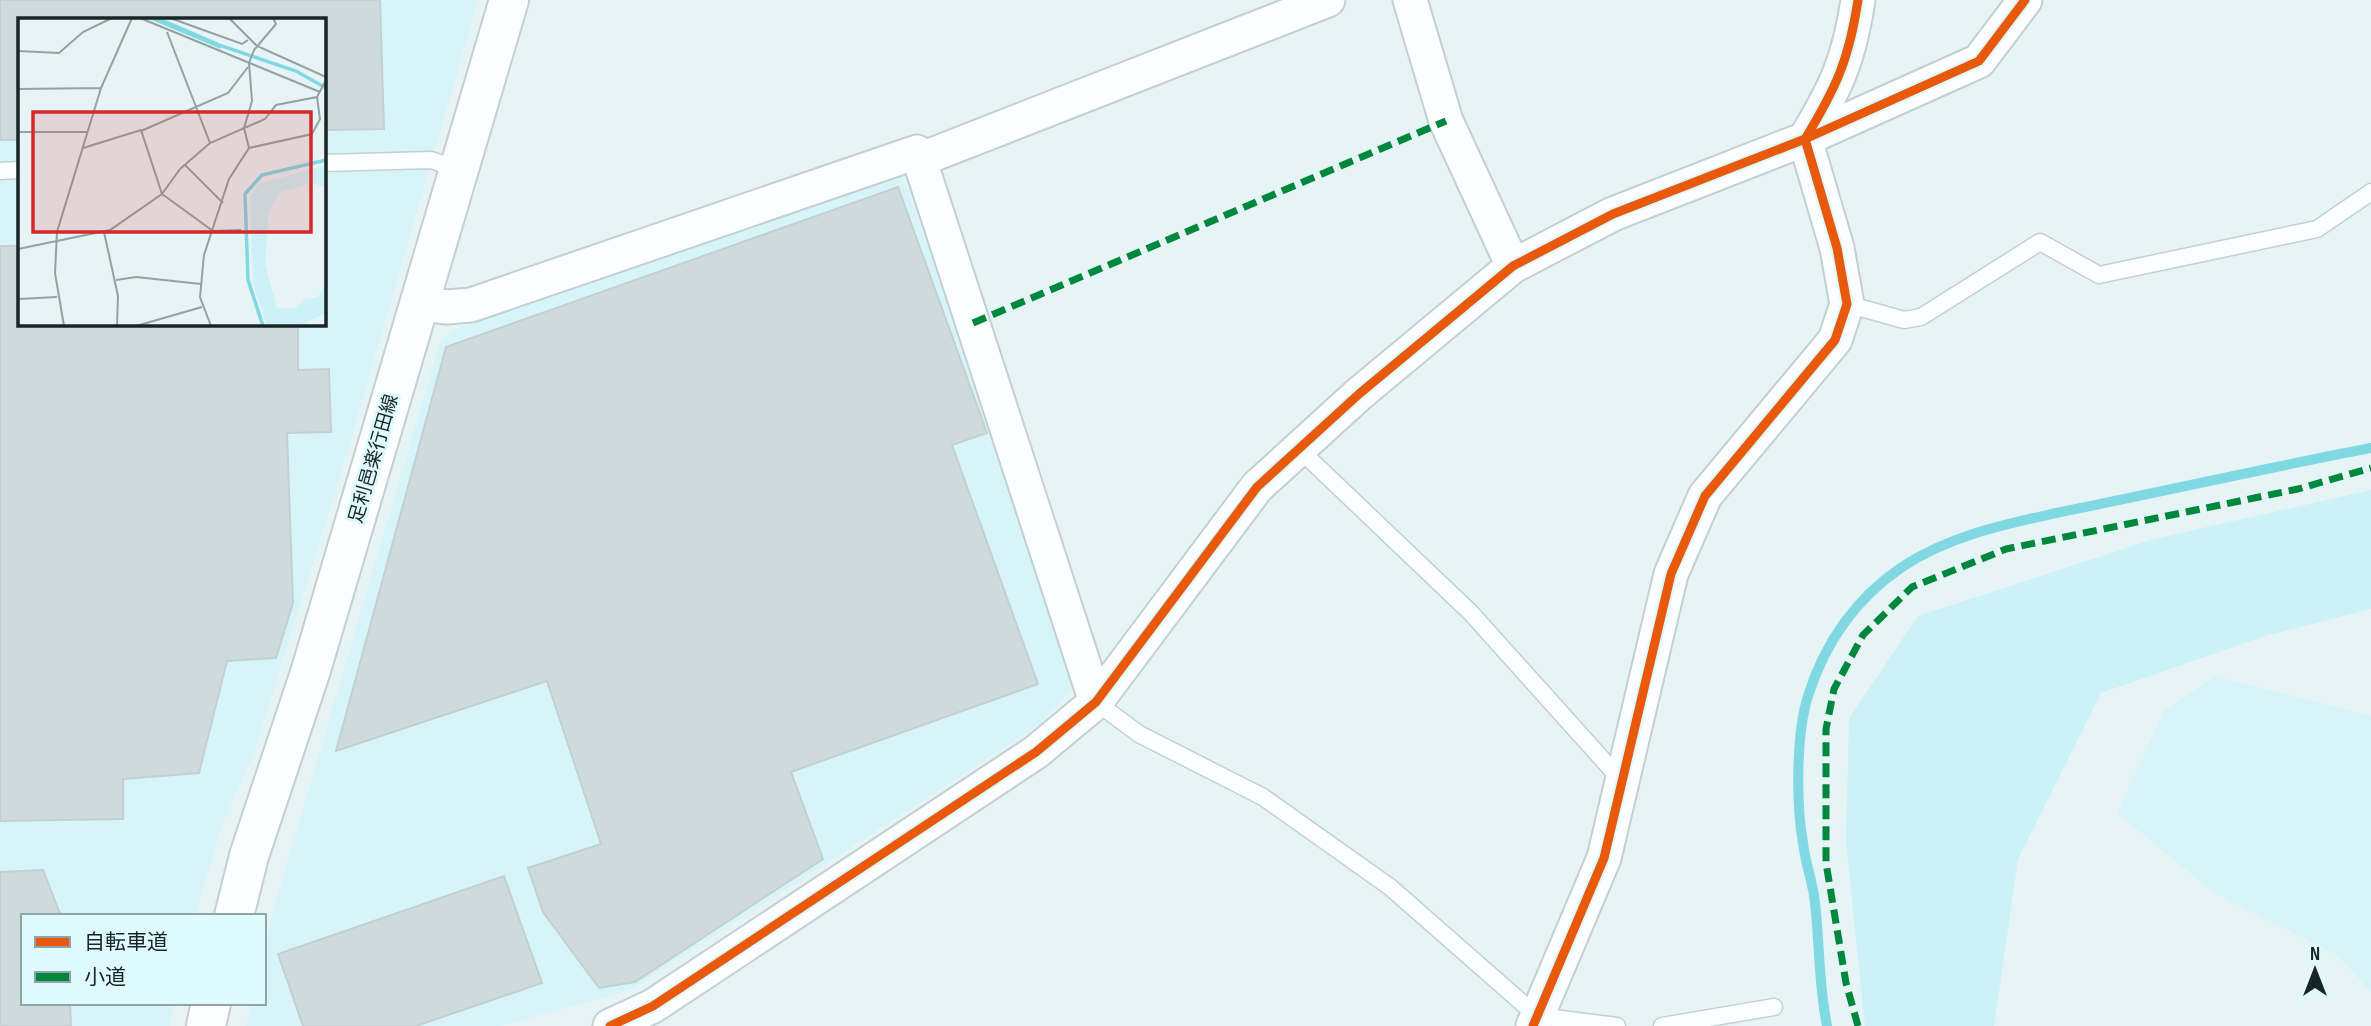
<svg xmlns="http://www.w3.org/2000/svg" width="2371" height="1026" font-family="'Sofia Sans Condensed','Noto Sans JP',sans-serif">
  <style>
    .built { fill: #d7f5f9; fill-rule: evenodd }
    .green { fill: #ccf2f8 }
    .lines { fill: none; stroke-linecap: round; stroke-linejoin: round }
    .stream { stroke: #80d8e3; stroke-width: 10 }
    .building { fill: #cedadc; stroke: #c3d0d1; stroke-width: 2 }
    .service-casing { stroke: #c3d0d1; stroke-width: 19 }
    .minor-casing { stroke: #c3d0d1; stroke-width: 37 }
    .primary-casing { stroke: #c3d0d1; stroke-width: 42 }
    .service { stroke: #fbfdfe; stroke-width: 16 }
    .minor { stroke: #fbfdfe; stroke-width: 33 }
    .primary { stroke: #fbfdfe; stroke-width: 38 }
    .quiet { stroke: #00873e; stroke-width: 7; stroke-dasharray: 14 7; stroke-linecap: butt }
    .cycleway-casing { stroke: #dffafd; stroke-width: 13 }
    .cycleway { stroke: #e8590c; stroke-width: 9 }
    .labels { text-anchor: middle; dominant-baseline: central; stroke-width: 6; stroke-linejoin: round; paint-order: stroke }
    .street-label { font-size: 19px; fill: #182426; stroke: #dffafd }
    .inset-river { fill: none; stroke: #80d8e3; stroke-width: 3.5 }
    .inset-road { fill: none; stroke: #94a1a3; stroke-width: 2 }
    .view { fill: #d62828; fill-opacity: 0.15; stroke: #d62828; stroke-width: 3.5 }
    .inset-edge { fill: none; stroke: #182426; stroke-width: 3.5 }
  </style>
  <rect width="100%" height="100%" fill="#e6f4f6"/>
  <path class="built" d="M0 0H478L344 464 254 753 222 825 195 916H23V1003H174L169 1026H0ZM19 19H324V324H19Z
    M903 176 1071 654 1076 669 1070 691 1039 725 631 990 501 1026H246L251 1003H264V947L273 911 440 342 456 329Z
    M2215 676 2371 716V992L2337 955 2213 892 2117 813 2164 711Z"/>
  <path class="green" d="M2371 490V609L2265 636 2101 693 2018 859 1994 1026H1865L1846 843 1849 718 1918 616 2154 539Z"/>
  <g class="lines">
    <path class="stream" d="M1827 1026C1818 982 1820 939 1814 895 1811 877 1805 861 1803 843 1796 804 1796 734 1808 696 1825 642 1855 599 1902 567 1949 536 2002 525 2056 513 2161 492 2266 468 2371 448"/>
  </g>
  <path class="building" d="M0 0H380L384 129 324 130V19H19V140H0Z
    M898 187 987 433 952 445 1038 684 791 772 823 859 635 982 599 988 543 912 528 868 601 844 547 681 336 751 446 347Z
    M0 246H19V324H298V370L329 369 331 432 287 433 293 603 276 658 227 661 199 773 123 779V819L0 821Z
    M43 870 61 916H23V1003H70L71 1026H0V872Z
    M504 876 542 983 416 1026H303L278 954Z"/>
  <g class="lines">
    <defs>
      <path id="service" d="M324 163 431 160 460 170
        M0 171 19 170
        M1847 304 1904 320 1921 317 2040 242 2099 275 2317 229 2371 192
        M1300 450 1471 613 1621 780
        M1096 702 1139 734 1263 797 1390 887 1537 1016 1617 1026
        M1662 1026 1774 1007"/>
      <path id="minor" d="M1410 0 1446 121 1513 266
        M919 160 1328 0
        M420 304 447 307 471 305 917 152 1096 702
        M610 1026 653 1006 1036 752 1096 702 1257 487 1359 394 1513 266 1613 214 1805 139 1979 61 2025 0
        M1533 1026 1604 858 1671 574 1705 496 1835 340 1847 304 1837 248 1805 139C1836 88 1849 60 1858 0"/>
      <path id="primary" d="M234 916 249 856 311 670 509 0
        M206 1026 211 1003"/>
    </defs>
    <use href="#service" class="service-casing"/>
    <use href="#minor" class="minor-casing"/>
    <use href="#primary" class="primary-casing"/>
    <use href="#service" class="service"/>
    <use href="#minor" class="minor"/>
    <use href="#primary" class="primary"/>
    <path class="quiet" d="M973 323 1446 121
      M1858 1026 1846 983 1826 863V729L1834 689 1863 635 1912 587 2006 549 2298 489 2371 468"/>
    <defs>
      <path id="cycleway" d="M610 1026 653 1006 1036 752 1096 702 1257 487 1359 394 1513 266 1613 214 1805 139 1979 61 2025 0
        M1533 1026 1604 858 1671 574 1705 496 1835 340 1847 304 1837 248 1805 139C1836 88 1849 60 1858 0"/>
    </defs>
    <use href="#cycleway" class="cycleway-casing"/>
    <use href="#cycleway" class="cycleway"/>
  </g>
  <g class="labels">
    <g class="street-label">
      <text transform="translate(374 459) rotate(-74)">足利邑楽行田線</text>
    </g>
  </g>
  <g transform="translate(18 18)">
    <rect width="308" height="308" fill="#e6f4f6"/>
    <path d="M308 147V169L294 165 261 175 251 194 247 246 259 290H278L286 282 300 279 308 265V295L289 304V308H249L235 266 232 178 240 166Z" fill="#ccf2f8"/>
    <path d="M129 0H143L201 25 203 31Z" fill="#80d8e3"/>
    <path class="inset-river" d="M195 25 278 53 308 70M245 308 230 262 227 176 244 157 308 142"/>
    <path class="inset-road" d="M122 0 302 74M152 0 224 26 230 22M211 0 239 28 308 59M149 14 192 125M0 33 41 35 65 14 94 0M0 71 83 70M123 113 210 75 230 49M0 114H69M65 130 123 112 144 176 195 213 223 212M231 130 294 116 302 101 299 79M167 147 205 185M86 214 100 278 99 308M0 231 92 212 144 176 162 151 192 125 247 101 258 87 299 79 308 62M98 262 118 259 183 266M1 281 39 279M46 308 37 255 39 214 83 70 114 0M118 308 184 289M193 308 182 279 186 237 211 161 231 130 226 110 234 83 231 45 236 32 258 6 255 0"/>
    <path class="view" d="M15 94H293V214H15Z"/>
    <rect width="308" height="308" class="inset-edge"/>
  </g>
  <rect x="21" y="914" width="245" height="91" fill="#dffafd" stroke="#8fa4a7" stroke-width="2"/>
  <rect x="35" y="937" width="35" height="10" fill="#e8590c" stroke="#8fa4a7" stroke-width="2"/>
  <text x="84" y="949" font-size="21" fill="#182426">自転車道</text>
  <rect x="35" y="972" width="35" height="10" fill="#00873e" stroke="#8fa4a7" stroke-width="2"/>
  <text x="84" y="984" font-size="21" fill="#182426">小道</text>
  <g transform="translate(2315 970)" stroke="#dffafd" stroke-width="5" paint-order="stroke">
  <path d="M0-5L12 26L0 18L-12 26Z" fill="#182426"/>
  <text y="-10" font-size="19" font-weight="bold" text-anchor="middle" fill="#182426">N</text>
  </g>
</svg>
